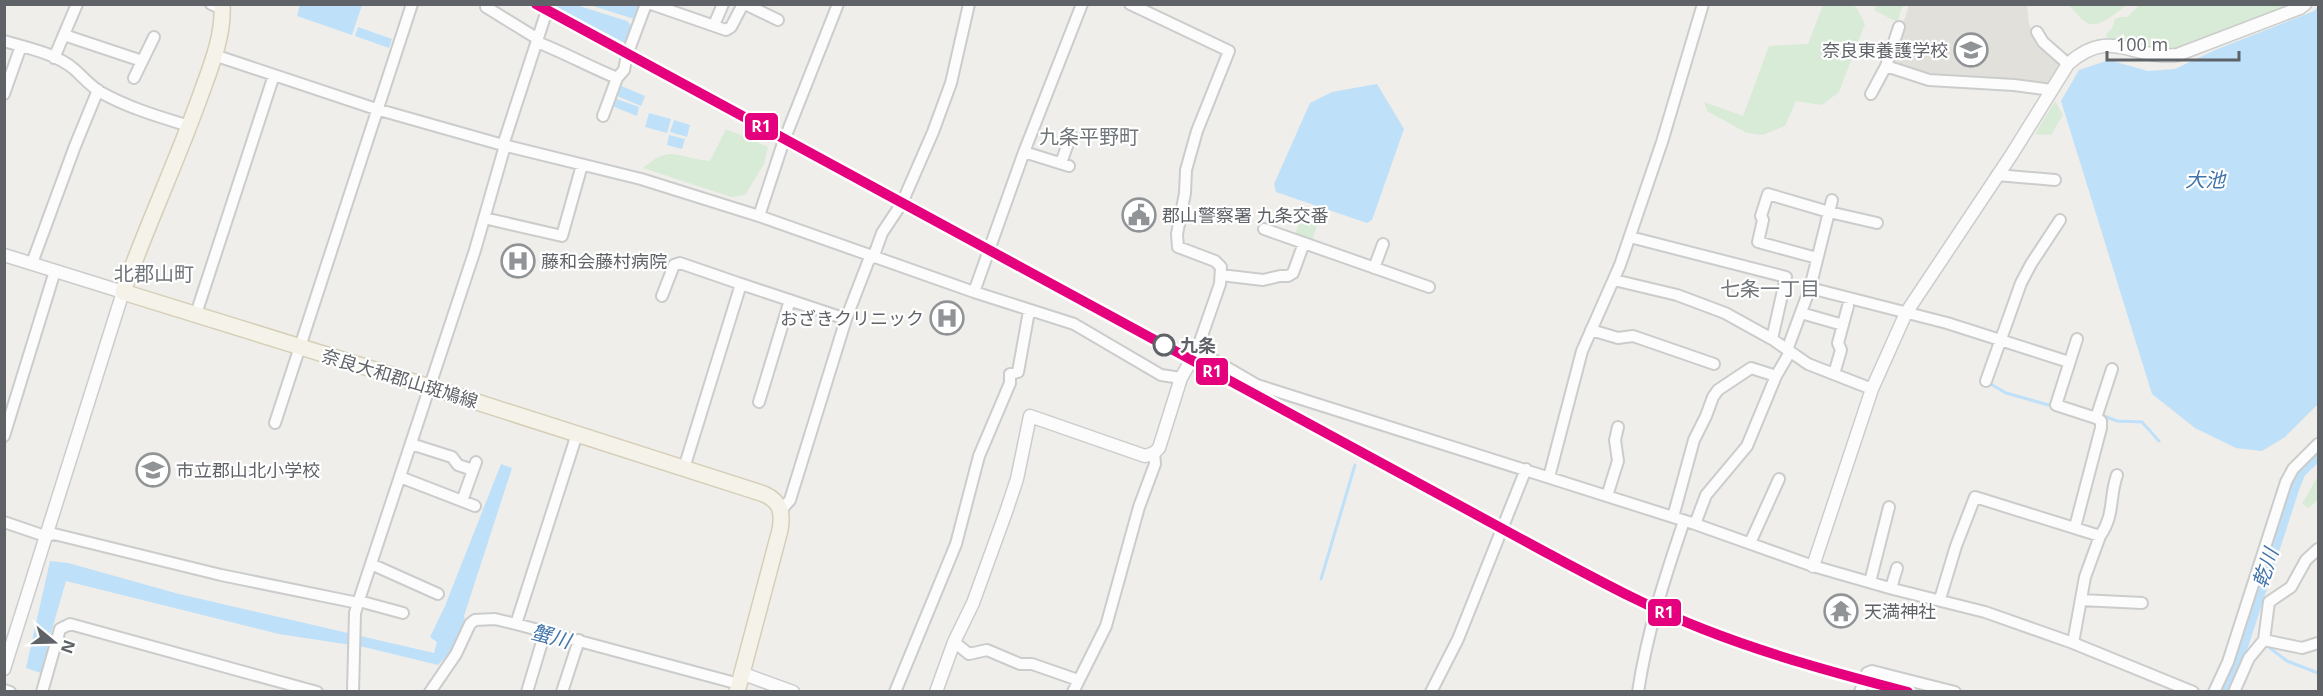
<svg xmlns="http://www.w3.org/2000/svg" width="2323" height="696" font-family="'Open Sans','Noto Sans JP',sans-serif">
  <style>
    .education { fill: #e2e0da }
    .green { fill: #d8ebd6 }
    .water { fill: #bfe0f9 }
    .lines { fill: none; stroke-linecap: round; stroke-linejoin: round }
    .stream { stroke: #bfe0f9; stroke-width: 3 }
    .river { stroke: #bfe0f9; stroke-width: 16 }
    .minor-casing { stroke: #cbcccc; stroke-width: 14 }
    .tertiary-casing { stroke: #cbcccc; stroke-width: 15 }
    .primary-casing { stroke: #d7ceb8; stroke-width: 18 }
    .minor { stroke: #fdfcfc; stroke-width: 10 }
    .tertiary { stroke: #fdfcfc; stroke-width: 12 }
    .primary { stroke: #f4f2e9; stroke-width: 15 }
    .rail-1-casing { stroke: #fff; stroke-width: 15 }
    .rail-1 { stroke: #e5007d; stroke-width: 10 }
    .stop-dot { fill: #fff; stroke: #5f6368; stroke-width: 3 }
    .labels { text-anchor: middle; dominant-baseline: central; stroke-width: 4.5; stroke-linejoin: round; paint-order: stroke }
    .poi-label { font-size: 18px; fill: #5f6368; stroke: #fff; text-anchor: start }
    .stop-label { font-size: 18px; font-weight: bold; fill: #5f6368; stroke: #fff; text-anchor: start }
    .street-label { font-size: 18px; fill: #5f6368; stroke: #fff }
    .neighbourhood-label { font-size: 20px; fill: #70757a; stroke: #fff }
    .water-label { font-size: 20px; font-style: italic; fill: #4174aa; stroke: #fff }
    .line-badge { stroke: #fff; stroke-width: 2 }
    .badge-label { font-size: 16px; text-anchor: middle; font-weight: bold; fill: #fff }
  </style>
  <rect width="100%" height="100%" fill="#efeeea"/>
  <path class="education" d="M2027 4 2029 24 2035 38 2058 62 2059 65 2047 85 1926 77 1891 62 1909 5Z"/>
  <path class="green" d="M1823 5H1849L1856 7 1865 24 1839 92 1822 105 1796 101 1785 126 1763 135 1747 133 1707 111 1704 102 1743 116 1769 46 1808 44Z
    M1877 5H1903L1897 22 1874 10Z
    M2069 5H2126C2117 12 2100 29 2087 23 2081 20 2074 10 2069 5Z
    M2140 5H2298L2177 49 2164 50 2107 38 2106 35 2112 28 2115 19 2120 17H2127Z
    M2055 101 2063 115 2051 135 2035 134Z
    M726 129 768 147 764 164 745 195 731 197 643 168C673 143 676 159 710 161Z
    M1301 217 1318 223 1312 241 1295 235Z
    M2318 476V499L2309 508 2302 504Z"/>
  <path class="water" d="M300 5 361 4 362 5 352 35 297 16Z
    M558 5H576L627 21 632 26 625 43 561 10 557 7Z
    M590 5H642L638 17 634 19Z
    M2318 6V404L2285 437 2262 451 2236 448 2195 428 2152 394 2061 101 2079 70 2109 60 2148 71 2175 69 2215 50 2314 11Z
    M358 27 392 39 389 48 355 36Z
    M1377 84 1404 129 1372 220 1367 223 1276 192 1274 184 1310 103 1332 92Z
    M619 85 645 96 641 106 615 95Z
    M614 98 639 107 637 116 612 106Z
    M649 113 671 119 667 133 645 127Z
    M674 120 690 125 687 137 670 132Z
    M669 135 685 139 682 149 667 145Z
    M501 464 512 468 464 616C469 635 451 652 438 665L364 647 279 634 66 581 51 633 55 636 44 674 26 668 50 561 68 563 179 594 434 653 437 642 430 637 445 606Z"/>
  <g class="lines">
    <path class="stream" d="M1989 383 2006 393 2052 406
      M2101 415 2117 421 2142 422 2159 441
      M1321 579 1355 465
      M2266 645 2287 661 2318 673"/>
    <path class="river" d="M2225 692 2292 486 2298 471 2318 452"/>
    <defs>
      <path id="minor" d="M211 4 222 9
        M651 4 726 30 731 27 743 4
        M745 4 778 20
        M1130 4 1229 51 1197 131 1186 170 1185 193 1177 234 1178 247 1215 261 1221 267 1220 284 1197 350 1257 385 1695 524 1813 566 1893 589 1985 612 2073 643 2193 692
        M486 7 538 39
        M714 25 723 4
        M2037 32 2043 42 2068 64
        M64 35 142 61
        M4 41C27 48 55 53 74 69 83 77 91 87 102 93 129 108 160 117 189 126
        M537 42C565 53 590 67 617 78
        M214 55 376 109 503 145 641 179 759 216 974 292 1074 324 1161 375 1181 378
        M54 58 77 4
        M1886 66 1929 80 2014 85 2052 90
        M134 78 154 37
        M4 94 21 46
        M1871 94 1886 66 1899 27
        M603 116 617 78 624 70 627 55 646 4
        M1024 152 1069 166
        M1061 163 1071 135
        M1997 175 2055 180
        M759 216 783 143 838 4
        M484 218 562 236 582 165
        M1264 229 1429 287
        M1630 237 1786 277 1772 339
        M873 258 882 233 902 203 933 132 951 83 969 4
        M1817 258 1758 242 1763 220 1761 216 1768 194 1829 212 1877 223
        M32 263 75 146 98 90
        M1374 268 1383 244
        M1221 275 1263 280 1280 276H1288L1293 273 1304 243
        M1614 280 1677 295 1725 313 1772 339 1808 364 1872 389
        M741 284 846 319
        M1810 288 1947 323 2069 362
        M974 292 1024 152 1082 4
        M662 296 674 265 680 263 741 284 684 468
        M1801 313 1843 325
        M196 314 274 75
        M1591 330 1618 338 1633 336 1714 364
        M1787 350 1810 288 1832 200
        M1834 374 1841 350 1838 343 1848 306
        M1986 381 2021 283 2031 264 2060 220
        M759 402 790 300
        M2096 418 2112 369
        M275 423 412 4
        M4 436 55 271
        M411 444 452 457 458 465 473 470
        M400 477 475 506
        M1549 477 1582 351 1620 265 1662 142 1703 4
        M1607 496 1618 461 1615 440 1618 427
        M462 501 476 462
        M782 509 790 500 846 319 870 257
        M1673 517 1694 440 1706 416 1713 397 1718 390 1751 368 1776 376
        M4 522 45 536 54 534 221 575 358 603
        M1695 524 1706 495 1747 446 1776 376 1790 352
        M2075 527 2101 428V421L2096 418 2056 405 2077 339
        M2100 536C2115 515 2109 497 2117 475
        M1750 543 1779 479
        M371 564 438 594
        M1870 582 1889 507
        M1891 588 1897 568
        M1940 599 1956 546 1975 497 2100 536 2085 577 2073 643
        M2081 600 2142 603
        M359 601 403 613
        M516 624 577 434
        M2264 640 2302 648 2318 643
        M954 642 969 654 987 650 1020 664H1032L1078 680
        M4 690 10 692
        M42 692 60 629 70 624 317 692
        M353 692 355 613 358 603 475 250 504 149 503 145 549 4
        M430 692 456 654 470 624 475 620 495 619 516 624 739 684
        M527 692 545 632
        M562 692 579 640
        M895 692 956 544 979 456 1010 383V374L1018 372 1029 311
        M1073 692 1106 626 1139 507 1155 464 1154 453
        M1431 692 1458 639 1526 469
        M1638 692C1647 632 1665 577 1684 521
        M1860 692 1867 673 1872 671 1955 692
        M2214 692 2228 662 2286 482 2293 469 2318 444
        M2234 692 2249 658 2264 640 2269 602 2291 587 2306 560 2318 549"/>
      <path id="tertiary" d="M4 255 123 292 4 669
        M1813 566 1872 389 1906 313 2012 154 2068 64C2111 26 2131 60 2177 55L2300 8 2305 4
        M741 673 793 692
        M936 692 954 642 973 603 1006 512 1017 479 1030 416 1145 456 1154 453 1159 448 1181 378 1197 350"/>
      <path id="primary" d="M222 4C224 35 211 66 201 94 177 161 147 225 123 292L430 387 764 494C781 502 783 512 780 530L737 692"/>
    </defs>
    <use href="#minor" class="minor-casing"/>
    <use href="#tertiary" class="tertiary-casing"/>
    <use href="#primary" class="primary-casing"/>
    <use href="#minor" class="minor"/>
    <use href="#tertiary" class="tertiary"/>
    <use href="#primary" class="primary"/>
    <defs>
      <path id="rail-1" d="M536 4 1547 553C1598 580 1649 608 1703 629 1769 655 1839 674 1908 692"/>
    </defs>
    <use href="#rail-1" class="rail-1-casing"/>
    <use href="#rail-1" class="rail-1"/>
  </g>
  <defs>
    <symbol id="school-ring" viewBox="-11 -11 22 22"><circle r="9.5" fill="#fff" stroke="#919496" stroke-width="1.5"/><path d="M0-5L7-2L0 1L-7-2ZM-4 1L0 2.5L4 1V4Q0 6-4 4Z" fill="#919496"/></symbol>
    <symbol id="civic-ring" viewBox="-11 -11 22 22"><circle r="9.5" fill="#fff" stroke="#919496" stroke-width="1.5"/><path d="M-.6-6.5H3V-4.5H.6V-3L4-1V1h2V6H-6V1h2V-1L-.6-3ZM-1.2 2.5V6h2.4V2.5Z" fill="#919496"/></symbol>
    <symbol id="hospital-ring" viewBox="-11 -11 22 22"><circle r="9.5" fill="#fff" stroke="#919496" stroke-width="1.5"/><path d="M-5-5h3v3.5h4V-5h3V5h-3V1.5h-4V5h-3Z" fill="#919496"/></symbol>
    <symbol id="temple-ring" viewBox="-11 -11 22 22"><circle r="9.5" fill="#fff" stroke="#919496" stroke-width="1.5"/><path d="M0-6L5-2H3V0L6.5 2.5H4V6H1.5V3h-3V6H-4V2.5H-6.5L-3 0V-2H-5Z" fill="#919496"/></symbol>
  </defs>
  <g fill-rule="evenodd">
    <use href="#school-ring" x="1952" y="31" width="38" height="38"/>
    <use href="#civic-ring" x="1120" y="196" width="38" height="38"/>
    <use href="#hospital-ring" x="499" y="242" width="38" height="38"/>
    <use href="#hospital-ring" x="928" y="299" width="38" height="38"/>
    <use href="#school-ring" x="134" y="451" width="38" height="38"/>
    <use href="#temple-ring" x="1822" y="592" width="38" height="38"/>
  </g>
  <circle class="stop-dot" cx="1164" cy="345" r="10"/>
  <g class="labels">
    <g class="poi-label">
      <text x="1948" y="50" text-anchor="end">奈良東養護学校</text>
      <text x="1162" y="215">郡山警察署 九条交番</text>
      <text x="541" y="261">藤和会藤村病院</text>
      <text x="924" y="318" text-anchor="end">おざきクリニック</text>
      <text x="176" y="470">市立郡山北小学校</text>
      <text x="1864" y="611">天満神社</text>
    </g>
    <g class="stop-label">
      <text x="1180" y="345">九条</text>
    </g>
    <g class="street-label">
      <text transform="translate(400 378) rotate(17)">奈良大和郡山斑鳩線</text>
    </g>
    <g class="neighbourhood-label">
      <text x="1089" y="136">九条平野町</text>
      <text x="154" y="273">北郡山町</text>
      <text x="1770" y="288">七条一丁目</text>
    </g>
    <g class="water-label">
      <text x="2205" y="179">大池</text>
      <text transform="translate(2265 568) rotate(-72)">乾川</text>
      <text transform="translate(551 636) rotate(15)">蟹川</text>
    </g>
  </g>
  <g class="line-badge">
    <rect x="744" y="112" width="35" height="29" rx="6" fill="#e5007d"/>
    <rect x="1195" y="357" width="34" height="29" rx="6" fill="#e5007d"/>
    <rect x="1647" y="598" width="35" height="29" rx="6" fill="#e5007d"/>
  </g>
  <g class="badge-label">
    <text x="761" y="132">R1</text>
    <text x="1212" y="377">R1</text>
    <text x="1664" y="618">R1</text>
  </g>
  <rect width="2323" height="696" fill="none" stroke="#5f6368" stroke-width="12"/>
  <g transform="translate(54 642) rotate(109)" stroke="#ffffff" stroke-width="4.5" paint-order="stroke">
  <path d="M0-4.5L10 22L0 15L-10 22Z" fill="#5f6368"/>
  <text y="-9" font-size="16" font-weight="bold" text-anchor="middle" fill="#5f6368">N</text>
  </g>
  <path d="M2107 51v9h132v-9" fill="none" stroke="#5f6368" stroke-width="3"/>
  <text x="2116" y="51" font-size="18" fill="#5f6368" stroke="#ffffff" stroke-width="4.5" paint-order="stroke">100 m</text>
</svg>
